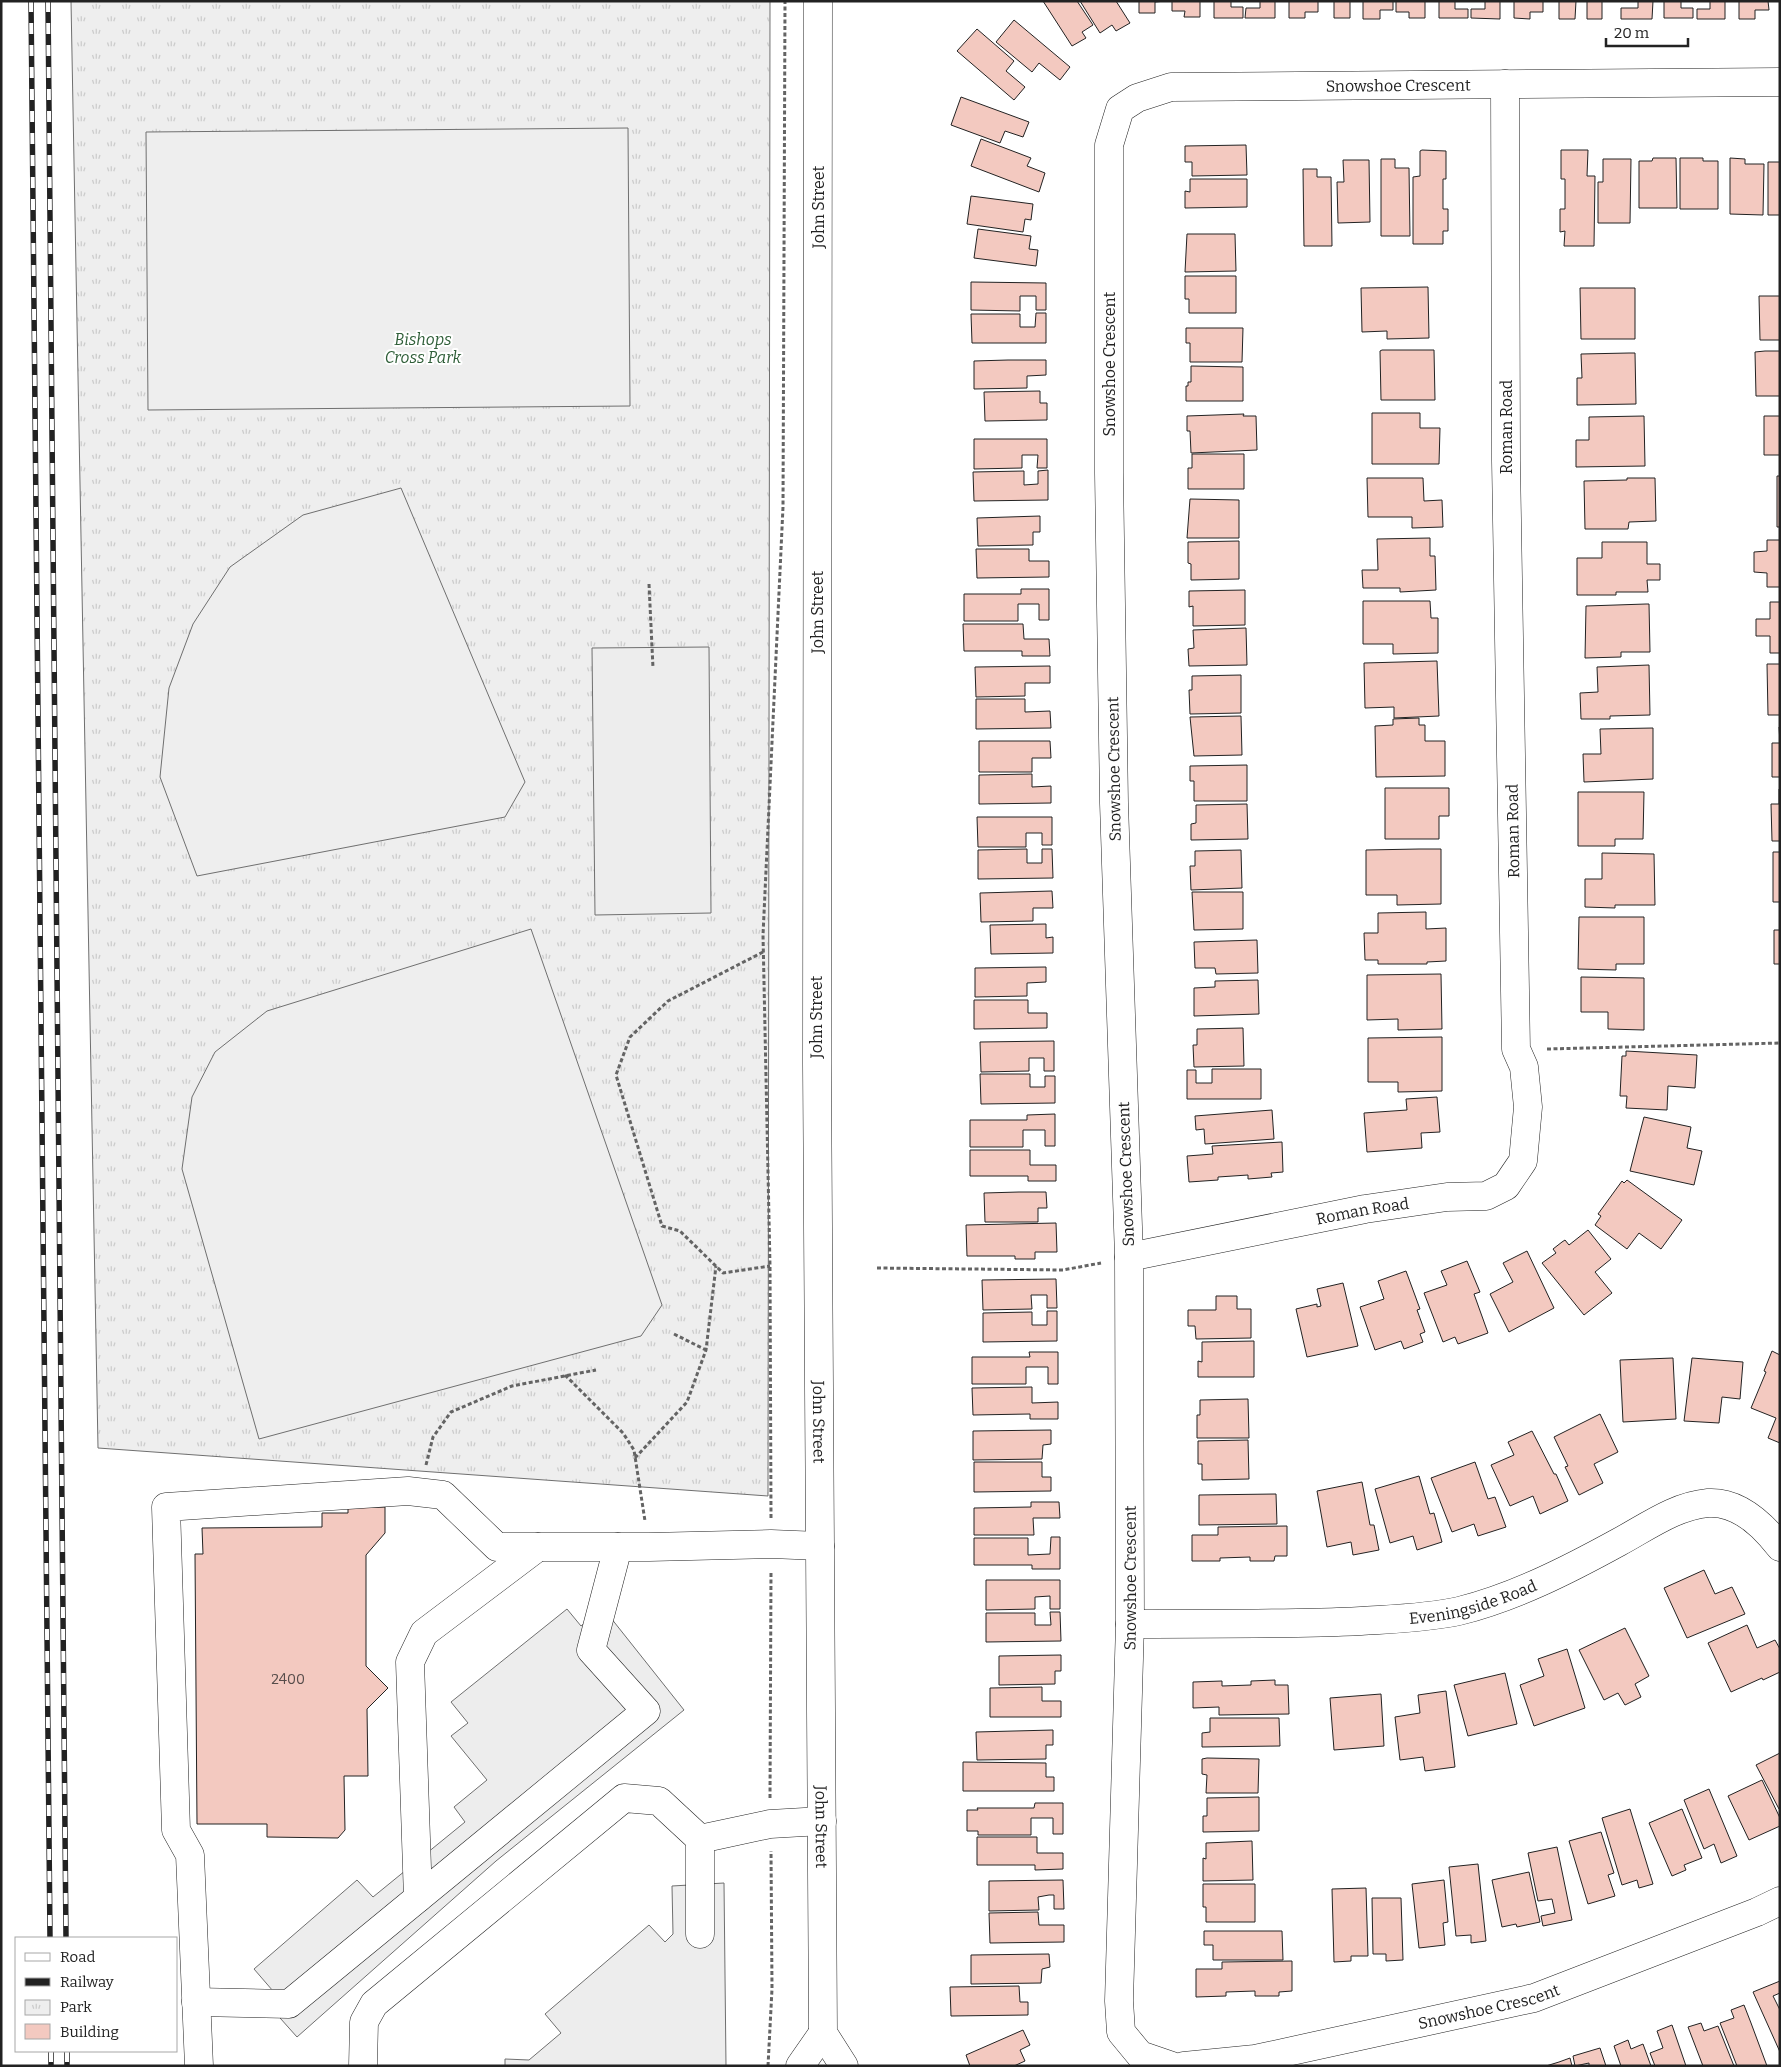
<svg xmlns="http://www.w3.org/2000/svg" width="1781" height="2067" font-family="Bitter,serif">
  <style>
    .park { fill: url(#park-tufts); stroke: #6f6f6f }
    .pitch { fill: #eee; stroke: #6f6f6f }
    .parking { fill: #ededed; stroke: #6f6f6f }
    .building { fill: #f3c9c0; stroke: #222 }
    .lines { fill: none; stroke-linecap: round; stroke-linejoin: round }
    .minor-casing { stroke: #222; stroke-width: 29 }
    .major-casing { stroke: #222; stroke-width: 29 }
    .path { stroke: #646464; stroke-width: 3; stroke-dasharray: 4 2.5; stroke-linecap: butt }
    .minor { stroke: #fff; stroke-width: 28 }
    .major { stroke: #fff; stroke-width: 28 }
    .rail-casing { stroke: #222; stroke-width: 5.5 }
    .rail { stroke: #fff; stroke-width: 4; stroke-dasharray: 11; stroke-linecap: butt }
    .labels { text-anchor: middle; dominant-baseline: central; stroke-width: 4; stroke-linejoin: round; paint-order: stroke }
    .number-label { font-size: 14px; fill: #564c4a }
    .street-label { font-size: 16px; fill: #222; stroke: #fff }
    .park-label { font-size: 16px; font-style: italic; fill: #2f5e38; stroke: #fff }
  </style>
  <defs>
    <pattern id="park-tufts" width="24" height="20" patternUnits="userSpaceOnUse" patternTransform="scale(1.25)"><rect width="24" height="20" fill="#eee"/><path d="M3 7l-1-3M5 7V3M7 7l1-3M15 17l-1-3M17 17v-4M19 17l1-3" fill="none" stroke="#ccc"/></pattern>
  </defs>
  <rect width="100%" height="100%" fill="#fff"/>
  <path class="park" d="M71 1H770L768 1496 98 1448Z"/>
  <path class="pitch" d="M628 128 630 406 148 410 146 132Z
    M401 488 525 782 505 817 197 876 160 777 169 688 193 624 230 567 303 515Z
    M531 929 662 1305 641 1336 259 1439 182 1169 192 1097 215 1052 267 1011Z"/>
  <path class="parking" d="M709 647 711 913 595 915 592 648Z
    M603 1608 684 1710 496 1861 297 2037 264 2000 273 1991 254 1969 357 1880 373 1897 465 1822 454 1807 487 1780 451 1736 468 1723 451 1702 567 1609 581 1626Z
    M724 1883 726 2066H505V2059L529 2060 561 2033 545 2014 649 1925 665 1942 673 1934 672 1886Z"/>
  <path class="building" d="M1043 1H1077L1093 25 1082 32 1086 38 1072 46Z
    M1080 1H1116L1130 23 1116 31 1112 25 1100 33Z
    M1139 1H1166L1155 2V13H1139Z
    M1172 1H1200V17H1184L1185 11H1172Z
    M1214 1H1231V7H1243V18H1214Z
    M1260 1H1275V18H1245L1246 8H1260Z
    M1318 1V12H1305V18H1289V1Z
    M1334 1H1350V18H1334Z
    M1363 1H1393V10H1380V19H1363Z
    M1396 1H1425V18H1409V12H1396Z
    M1439 1H1455V9H1468V18H1439Z
    M1485 1H1500V19L1471 18V9H1485Z
    M1514 1H1543V12H1530V19L1514 18Z
    M1559 1H1576L1575 19H1559Z
    M1587 1H1602V19H1587Z
    M1638 1H1653L1652 19H1621V8H1638Z
    M1664 1H1681V8H1693V18H1664Z
    M1710 1H1725V19H1697V9H1710Z
    M1739 1H1768L1769 10H1755V19H1739Z
    M1014 20 1070 67 1060 80 1039 63 1032 72 996 42Z
    M977 29 1014 61 1006 71 1025 87 1014 100 957 51Z
    M961 97 1029 122 1023 137 1005 131 1000 143 951 125Z
    M981 139 1031 158 1027 166 1045 173 1039 192 971 166Z
    M1246 145 1247 175 1192 176V162H1185V146Z
    M1422 150 1446 151V179H1443V209H1448V231H1443V244H1413V177L1420 176V151Z
    M1561 150H1588L1587 176H1595L1594 246H1564L1565 231 1560 232V209H1565V179H1561Z
    M1653 158H1676L1677 208H1639V161H1652Z
    M1680 158H1703V161H1718V209H1680Z
    M1730 158 1745 159V164H1764L1763 215 1730 214Z
    M1381 159H1395V168H1409L1410 236H1381Z
    M1603 159H1631L1630 223H1598V182H1603Z
    M1343 160H1369L1370 222 1338 223 1337 182H1344Z
    M1768 162H1780V215H1768Z
    M1303 169H1317V177H1331L1332 246H1304Z
    M1190 179H1247V207L1185 208V191L1190 192Z
    M971 196 1033 204 1031 220 1025 219 1023 232 967 224Z
    M978 229 1031 236 1029 249 1038 250 1036 266 974 258Z
    M1187 234H1235L1236 271 1185 272Z
    M1185 276H1236V313H1189V299H1185Z
    M971 282 1046 283V310H1036V296H1020V311L971 310Z
    M1428 287 1429 338 1387 339V331L1362 332 1361 288Z
    M1580 288H1635V339H1581Z
    M1759 296H1780V340H1760Z
    M1036 313H1046V343H972L971 314H1020V327H1035Z
    M1186 328H1243L1242 362H1190V343H1186Z
    M1382 350H1434L1435 400H1381L1380 351Z
    M1765 351H1780V396H1756L1755 352Z
    M1629 353H1635L1636 404 1577 405V378H1582L1581 354Z
    M1008 360H1046V375L1027 376V388L974 389V361Z
    M1191 366 1243 367V401H1186V386H1188V382H1191Z
    M1040 391V403H1047V420L985 421 984 392Z
    M1372 413H1420V428H1440L1439 464H1372Z
    M1244 414 1243 416H1256L1257 450 1191 453 1190 431H1187V416Z
    M1644 416 1645 466 1576 467V440H1589V417Z
    M1764 416H1780V455H1764Z
    M974 439H1047V468H1037L1038 455H1022V468L974 469Z
    M1192 454H1244V489H1188V468H1192Z
    M1048 470V500L974 501 973 472 1024 471V485L1038 484V471Z
    M1777 476H1780V527H1777Z
    M1367 478H1423L1424 501 1442 500 1443 527 1412 528V517H1368Z
    M1627 478H1655L1656 521 1629 522 1628 529H1585L1584 481 1627 480Z
    M1190 499 1239 500V538H1187Z
    M1040 516V532H1033V545L978 546 977 518Z
    M1430 538V556H1435L1436 590 1400 592V588H1363L1362 570H1378L1377 539Z
    M1767 540H1780V587H1767V573L1754 572V552L1767 551Z
    M1239 541V579L1191 580V564L1188 563V542Z
    M1602 542H1647V564H1660V580H1647L1648 592H1616V595H1577V558H1602Z
    M976 549H1029V561H1049V577L977 578Z
    M1021 589H1049V620H1039V604H1018V621H964V594H1021Z
    M1245 590V625L1193 626V606L1189 607V591Z
    M1363 601H1430L1431 618H1438V653L1393 654V644H1363Z
    M1770 602H1780V653H1770V636H1756V619H1770Z
    M1646 604H1649L1650 652H1621V657L1585 658 1586 606Z
    M963 624H1023L1024 639H1049L1050 656H1022V651H964Z
    M1246 628 1247 665 1189 666 1188 649 1194 648 1193 630Z
    M1437 661 1439 716 1394 718V707L1365 708 1364 663Z
    M1767 664H1780V715H1768Z
    M1649 665 1650 715 1610 716V719H1581L1580 693 1598 692 1597 667Z
    M1050 666V683H1025V696L976 697 975 667Z
    M1241 675V713L1190 714 1189 690H1192V676Z
    M976 699H1025V712L1050 711 1051 728 976 729Z
    M1241 716 1242 755 1194 756 1190 717Z
    M1419 718V725H1425V741H1445V776L1376 777 1375 726 1393 725V719Z
    M1779 727H1780V777H1772V743H1780Z
    M1653 728V779L1584 782 1583 754H1601L1600 729Z
    M979 741H1050L1051 758H1032V772H979Z
    M1247 765V801H1194V781H1190V766Z
    M1032 774V787L1051 786V803L979 804V775Z
    M1385 788H1449V816H1439V839H1385Z
    M1779 789H1780V841H1772L1771 804H1779Z
    M1578 792H1644L1643 839H1615V846H1578Z
    M1247 804 1248 839 1191 840V824L1196 823V805Z
    M977 817H1052V845H1042V833H1026V847H978Z
    M1027 849V863H1042V849H1052L1053 878 978 879V850Z
    M1419 849H1441V904L1397 905V895H1366V850Z
    M1241 850 1242 888 1191 890 1190 866H1195V851Z
    M1773 852H1780V902H1773Z
    M1602 853 1654 854 1655 905H1615V908L1585 907V879H1602Z
    M1052 891 1053 908H1033V921L981 922 980 893Z
    M1192 892H1243V929L1194 930Z
    M1426 912V929L1446 928V961L1427 962V964H1378V960H1365L1364 933H1378V913Z
    M1579 917H1644V964H1616V970L1578 969Z
    M1046 924V938L1053 937V953L991 954 990 925Z
    M1774 930H1780V964H1774Z
    M1257 940 1258 973 1216 974 1215 968H1195L1194 942Z
    M1046 967V982L1027 983V996L975 997V968Z
    M1441 974 1442 1029 1398 1030V1019L1367 1020V975Z
    M1581 977 1644 978V1030L1608 1029V1012H1581Z
    M1258 980 1259 1014 1194 1016V988L1215 987V981Z
    M974 1000H1028V1013H1047V1028L974 1029Z
    M1243 1028 1244 1066 1194 1067 1193 1045H1197V1029Z
    M1442 1037V1091L1398 1092V1082H1368V1038Z
    M1054 1041V1071H1044V1058H1029V1071L981 1072 980 1042Z
    M1626 1051 1697 1055 1695 1088 1668 1086 1667 1110 1626 1108 1627 1096H1620L1622 1056H1626Z
    M1212 1069H1261V1099H1187V1070H1196V1083H1212Z
    M980 1074H1030V1087H1045V1076H1055V1103L981 1104Z
    M1437 1097 1440 1132 1421 1133 1422 1148 1367 1152 1364 1113 1407 1110 1406 1099Z
    M1272 1110 1274 1139 1205 1144 1204 1129 1196 1130 1195 1116Z
    M1055 1114V1146H1045V1130H1023V1147H970V1120H1027V1115Z
    M1644 1117 1691 1127 1687 1148 1702 1151 1694 1185 1630 1171Z
    M1282 1142 1283 1172 1271 1173 1272 1177 1248 1179V1175L1218 1177V1180L1189 1182 1187 1156 1213 1154 1212 1146Z
    M970 1150H1030V1165H1056V1181H1028V1176H970Z
    M1627 1180 1682 1220 1661 1249 1639 1233 1627 1249 1595 1225 1601 1216 1598 1214 1622 1181 1624 1183Z
    M1019 1192H1046L1047 1208H1038V1222H985L984 1193Z
    M1056 1223 1057 1252H1035V1259H1015V1256H967L966 1225Z
    M1588 1230 1611 1259 1595 1272 1612 1293 1584 1315 1542 1263 1556 1253 1553 1249 1562 1242 1565 1240 1569 1245Z
    M1527 1251 1554 1308 1509 1332 1490 1294 1513 1282 1503 1263Z
    M1467 1261 1480 1292 1474 1294 1488 1333 1458 1344 1455 1337 1443 1342 1424 1293 1447 1285 1441 1271Z
    M1406 1271 1420 1309 1417 1310 1425 1332 1420 1334 1423 1342 1404 1349 1401 1341 1375 1350 1360 1307 1384 1299 1378 1281Z
    M1056 1279 1057 1308H1047V1295H1031L1032 1309 983 1310 982 1280Z
    M1343 1283 1358 1346 1307 1357 1296 1309 1317 1304V1307L1321 1306 1317 1289Z
    M1216 1296H1237V1309H1251V1338L1196 1339 1195 1326H1188V1310H1216Z
    M1047 1311H1057V1341L983 1342V1313L1032 1312V1325H1047Z
    M1254 1341V1377H1198V1361L1202 1362V1342Z
    M1772 1351 1780 1355V1443L1768 1438 1776 1418 1751 1408 1766 1372 1764 1371Z
    M1029 1352H1058V1384H1048V1367H1026V1384H972V1357H1030Z
    M1673 1358 1676 1419 1623 1422 1620 1360Z
    M1692 1358 1743 1362 1740 1399 1722 1397 1719 1423 1684 1421Z
    M1032 1387V1403L1058 1402V1419H1030V1414L973 1415 972 1388Z
    M1248 1399 1249 1438H1197V1415H1200V1400Z
    M1600 1414 1618 1452 1594 1464 1603 1483 1579 1495 1565 1467 1568 1466 1554 1437Z
    M1051 1430V1444L1043 1445 1042 1459 973 1460V1431Z
    M1532 1431 1554 1474H1556L1568 1501 1540 1514 1533 1496 1510 1506 1491 1465 1514 1455 1508 1442Z
    M1248 1440 1249 1479 1202 1480V1464H1198V1441Z
    M974 1462H1042V1477H1051V1491L974 1492Z
    M1475 1462 1488 1499 1495 1497 1506 1527 1478 1536 1474 1524 1452 1532 1431 1478Z
    M1419 1476 1430 1514 1434 1513 1442 1542 1417 1550 1413 1536 1390 1543 1375 1489Z
    M1362 1482 1370 1525H1374L1379 1550 1353 1555 1351 1542 1327 1547 1317 1491Z
    M1276 1494 1277 1524 1199 1525V1495Z
    M1031 1502H1059L1060 1518H1033L1034 1535H974V1508L1031 1507Z
    M385 1507V1533L366 1555V1666L388 1688 367 1709 368 1776H344L345 1830 338 1838 267 1837V1824H197L195 1554H203L202 1528 322 1527V1513H348V1508Z
    M1287 1526V1556H1275L1274 1561H1250V1557L1220 1558V1561H1192V1535H1218V1527Z
    M1051 1537H1060V1569H1032V1565H974V1538H1028V1555L1050 1554Z
    M1704 1570 1715 1594 1732 1587 1745 1614 1687 1638 1664 1588Z
    M986 1580H1060V1609H1050V1596L1035 1597V1609L986 1610Z
    M1050 1612H1060L1061 1641 986 1642V1613H1035V1625H1051Z
    M1747 1625 1757 1648 1775 1640 1780 1649V1672L1763 1680 1762 1678 1731 1692 1708 1643Z
    M1625 1628 1649 1676 1635 1684 1641 1697 1625 1705 1618 1693 1604 1700 1579 1650Z
    M1567 1649 1585 1708 1534 1726 1520 1685 1544 1676 1538 1659Z
    M1061 1655V1671H1055V1684L999 1685V1656Z
    M1505 1673 1517 1724 1468 1736 1454 1685Z
    M1275 1680V1685H1288L1289 1714 1219 1715V1707L1193 1708V1682L1222 1681V1686L1251 1685V1681Z
    M1042 1687V1701H1061V1717H990V1688Z
    M1446 1691 1455 1767 1425 1771 1423 1757 1400 1760 1395 1717 1420 1713 1418 1695Z
    M1381 1694 1384 1746 1334 1750 1330 1698Z
    M1210 1718H1279L1280 1746 1202 1747V1733L1210 1732Z
    M1053 1730V1745H1046V1759L977 1760 976 1732Z
    M1780 1753V1808L1779 1809 1756 1765Z
    M1207 1758 1259 1759 1258 1793H1206L1207 1775 1202 1774V1759Z
    M963 1762 1046 1763V1777H1054V1791H963Z
    M1762 1780 1780 1818V1826L1749 1840 1728 1796Z
    M1709 1789 1737 1856 1721 1863 1714 1844 1704 1849 1684 1800Z
    M1259 1797V1831L1203 1832V1816H1207V1798Z
    M1035 1803H1063V1834H1053V1818H1031V1835H978V1831H967V1810H978L977 1808H1034Z
    M1630 1809 1653 1884 1639 1888 1637 1880 1622 1885 1602 1818Z
    M1682 1809 1702 1858 1684 1865 1686 1870 1672 1876 1649 1823Z
    M1601 1832 1614 1873 1608 1875 1615 1896 1588 1904 1569 1841Z
    M1037 1837V1853H1063V1869L1035 1870V1865H977V1837Z
    M1252 1841 1253 1880 1203 1881V1858L1206 1859V1843Z
    M1557 1847 1572 1920 1543 1926 1541 1916 1555 1913 1552 1899 1538 1901 1528 1853Z
    M1478 1864 1486 1941 1471 1943V1935L1456 1936 1449 1867Z
    M1529 1872 1540 1922 1517 1927 1516 1924 1502 1927 1492 1880Z
    M1063 1880 1064 1909H1054V1895H1049L1038 1897 1039 1910 989 1911V1881Z
    M1444 1880 1448 1922 1443 1923 1445 1945 1419 1948 1412 1884Z
    M1203 1884H1255V1922H1206V1907H1203Z
    M1366 1888 1368 1956H1351V1961L1334 1962 1332 1889Z
    M1372 1898H1401L1403 1960 1386 1961V1954H1373Z
    M1038 1912 1039 1925H1064V1942L990 1943 989 1913Z
    M1204 1931H1282L1283 1960H1213V1945H1204Z
    M1049 1954 1050 1967 1042 1969 1041 1983 971 1984V1955Z
    M1292 1961V1991L1279 1992V1996H1255V1991L1226 1992V1996L1196 1997V1969H1222V1962Z
    M1780 1981V1993L1773 1996 1780 2010V2052L1753 1992Z
    M1019 1986 1020 2002H1028V2015L951 2016 950 1987Z
    M1744 2005 1751 2023 1767 2066H1737L1720 2023 1734 2018 1731 2010Z
    M1701 2023 1704 2031 1718 2026 1734 2066H1703L1688 2027Z
    M1672 2025 1686 2066H1655L1650 2053 1663 2048 1657 2031Z
    M1023 2030 1030 2045 1020 2050 1025 2061 1014 2066H970L966 2055Z
    M1628 2040 1631 2049 1643 2044 1651 2066H1621L1614 2046Z
    M1600 2048 1606 2066H1589V2063L1575 2066 1573 2056Z
    M1570 2058 1572 2066H1546L1559 2062Z"/>
  <g class="lines">
    <defs>
      <g id="minor">
        <path id="s1" d="M1129 1257 1365 1209 1447 1197 1486 1196 1506 1186 1523 1161 1528 1107 1524 1067 1516 1049 1506 461 1505 84"/>
        <path id="s2" d="M1130 1624C1207 1623 1284 1625 1361 1621 1391 1619 1429 1618 1459 1611 1515 1597 1568 1570 1619 1542 1647 1527 1675 1506 1708 1503 1738 1501 1763 1525 1780 1547"/>
        <path d="M700 1839 770 1824 822 1821"/>
        <path d="M418 1898 410 1662 424 1633 538 1547"/>
        <path d="M196 2002 289 2004 646 1711 591 1650 618 1547"/>
        <path d="M199 2066 190 1855 176 1830 166 1507 408 1491 443 1495 497 1547H649L771 1544 820 1546"/>
        <path d="M363 2066 364 2022 374 2004 624 1798 659 1801 700 1839V1934"/>
        <path id="s3" d="M1172 2066 1140 2055 1121 2032 1119 2001 1130 1624 1129 1257 1114 803 1109 473V145L1120 109 1137 98 1171 87 1780 82"/>
        <path id="s4" d="M1184 2066 1255 2059 1534 1998 1757 1912 1780 1901"/>
      </g>
      <g id="major">
        <path id="s5" d="M818 1 817 1064 823 2033 844 2066"/>
        <path d="M800 2066 823 2033"/>
      </g>
    </defs>
    <use href="#minor" class="minor-casing"/>
    <use href="#major" class="major-casing"/>
    <path class="path" d="M649 584 653 668
      M763 952 668 1001 630 1037 616 1075 662 1226 680 1231 723 1273 770 1266
      M1547 1049 1780 1043
      M877 1268 1063 1270 1101 1263
      M674 1334 706 1350
      M565 1375 623 1433 634 1450 645 1521
      M635 1458 687 1402 706 1350 716 1266
      M426 1465 433 1437 451 1412 512 1386 596 1370
      M771 1518 770 1266 763 935 783 507 785 1
      M770 1798 771 1571
      M768 2066 772 1989 771 1851"/>
    <use href="#minor" class="minor"/>
    <use href="#major" class="major"/>
    <defs>
      <path id="rail" d="M31 1 50 1938
        M48 1 66 1938
        M51 2051V2066
        M67 2051V2066"/>
    </defs>
    <use href="#rail" class="rail-casing"/>
    <use href="#rail" class="rail"/>
  </g>
  <g class="labels">
    <g class="number-label">
      <text x="288" y="1679">2400</text>
    </g>
    <g class="street-label">
      <text stroke="none"><textPath href="#s3" startOffset="2272">Snowshoe Crescent</textPath></text>
      <text transform="translate(818 207) rotate(-90)">John Street</text>
      <text transform="translate(1109 364) rotate(-90)">Snowshoe Crescent</text>
      <text transform="translate(1506 427) rotate(-90)">Roman Road</text>
      <text transform="translate(817 612) rotate(-90)">John Street</text>
      <text transform="translate(1114 769) rotate(-91)">Snowshoe Crescent</text>
      <text transform="translate(1513 831) rotate(-91)">Roman Road</text>
      <text transform="translate(816 1017) rotate(-90)">John Street</text>
      <text transform="translate(1126 1174) rotate(-92)">Snowshoe Crescent</text>
      <text stroke="none"><textPath href="#s1" startOffset="238">Roman Road</textPath></text>
      <text stroke="none"><textPath href="#s5" startOffset="1421">John Street</textPath></text>
      <text stroke="none"><textPath href="#s3" startOffset="518">Snowshoe Crescent</textPath></text>
      <text stroke="none"><textPath href="#s2" startOffset="345">Eveningside Road</textPath></text>
      <text stroke="none"><textPath href="#s5" startOffset="1826">John Street</textPath></text>
      <text stroke="none"><textPath href="#s4" startOffset="311">Snowshoe Crescent</textPath></text>
    </g>
    <g class="park-label">
      <text x="423" y="339">Bishops<tspan x="423" dy="18">Cross Park</tspan></text>
    </g>
  </g>
  <rect width="1781" height="2067" fill="none" stroke="#222222" stroke-width="5"/>
  <rect x="15" y="1937" width="162" height="115" fill="#ffffff" stroke="#a7a7a7"/>
  <rect x="25" y="1953" width="25" height="8" fill="#ffffff" stroke="#a7a7a7"/>
  <text x="60" y="1962" font-size="15" fill="#222222">Road</text>
  <rect x="25" y="1978" width="25" height="8" fill="#222222" stroke="#a7a7a7"/>
  <text x="60" y="1987" font-size="15" fill="#222222">Railway</text>
  <rect x="25" y="2000" width="25" height="15" fill="url(#park-tufts)" stroke="#a7a7a7"/>
  <text x="60" y="2012" font-size="15" fill="#222222">Park</text>
  <rect x="25" y="2024" width="25" height="15" fill="#f3c9c0" stroke="#a7a7a7"/>
  <text x="60" y="2037" font-size="15" fill="#222222">Building</text>
  <path d="M1606 38v8h82v-8" fill="none" stroke="#222222" stroke-width="2.5"/>
  <text x="1614" y="38" font-size="15" fill="#222222" stroke="#ffffff" stroke-width="4" paint-order="stroke">20 m</text>
</svg>
